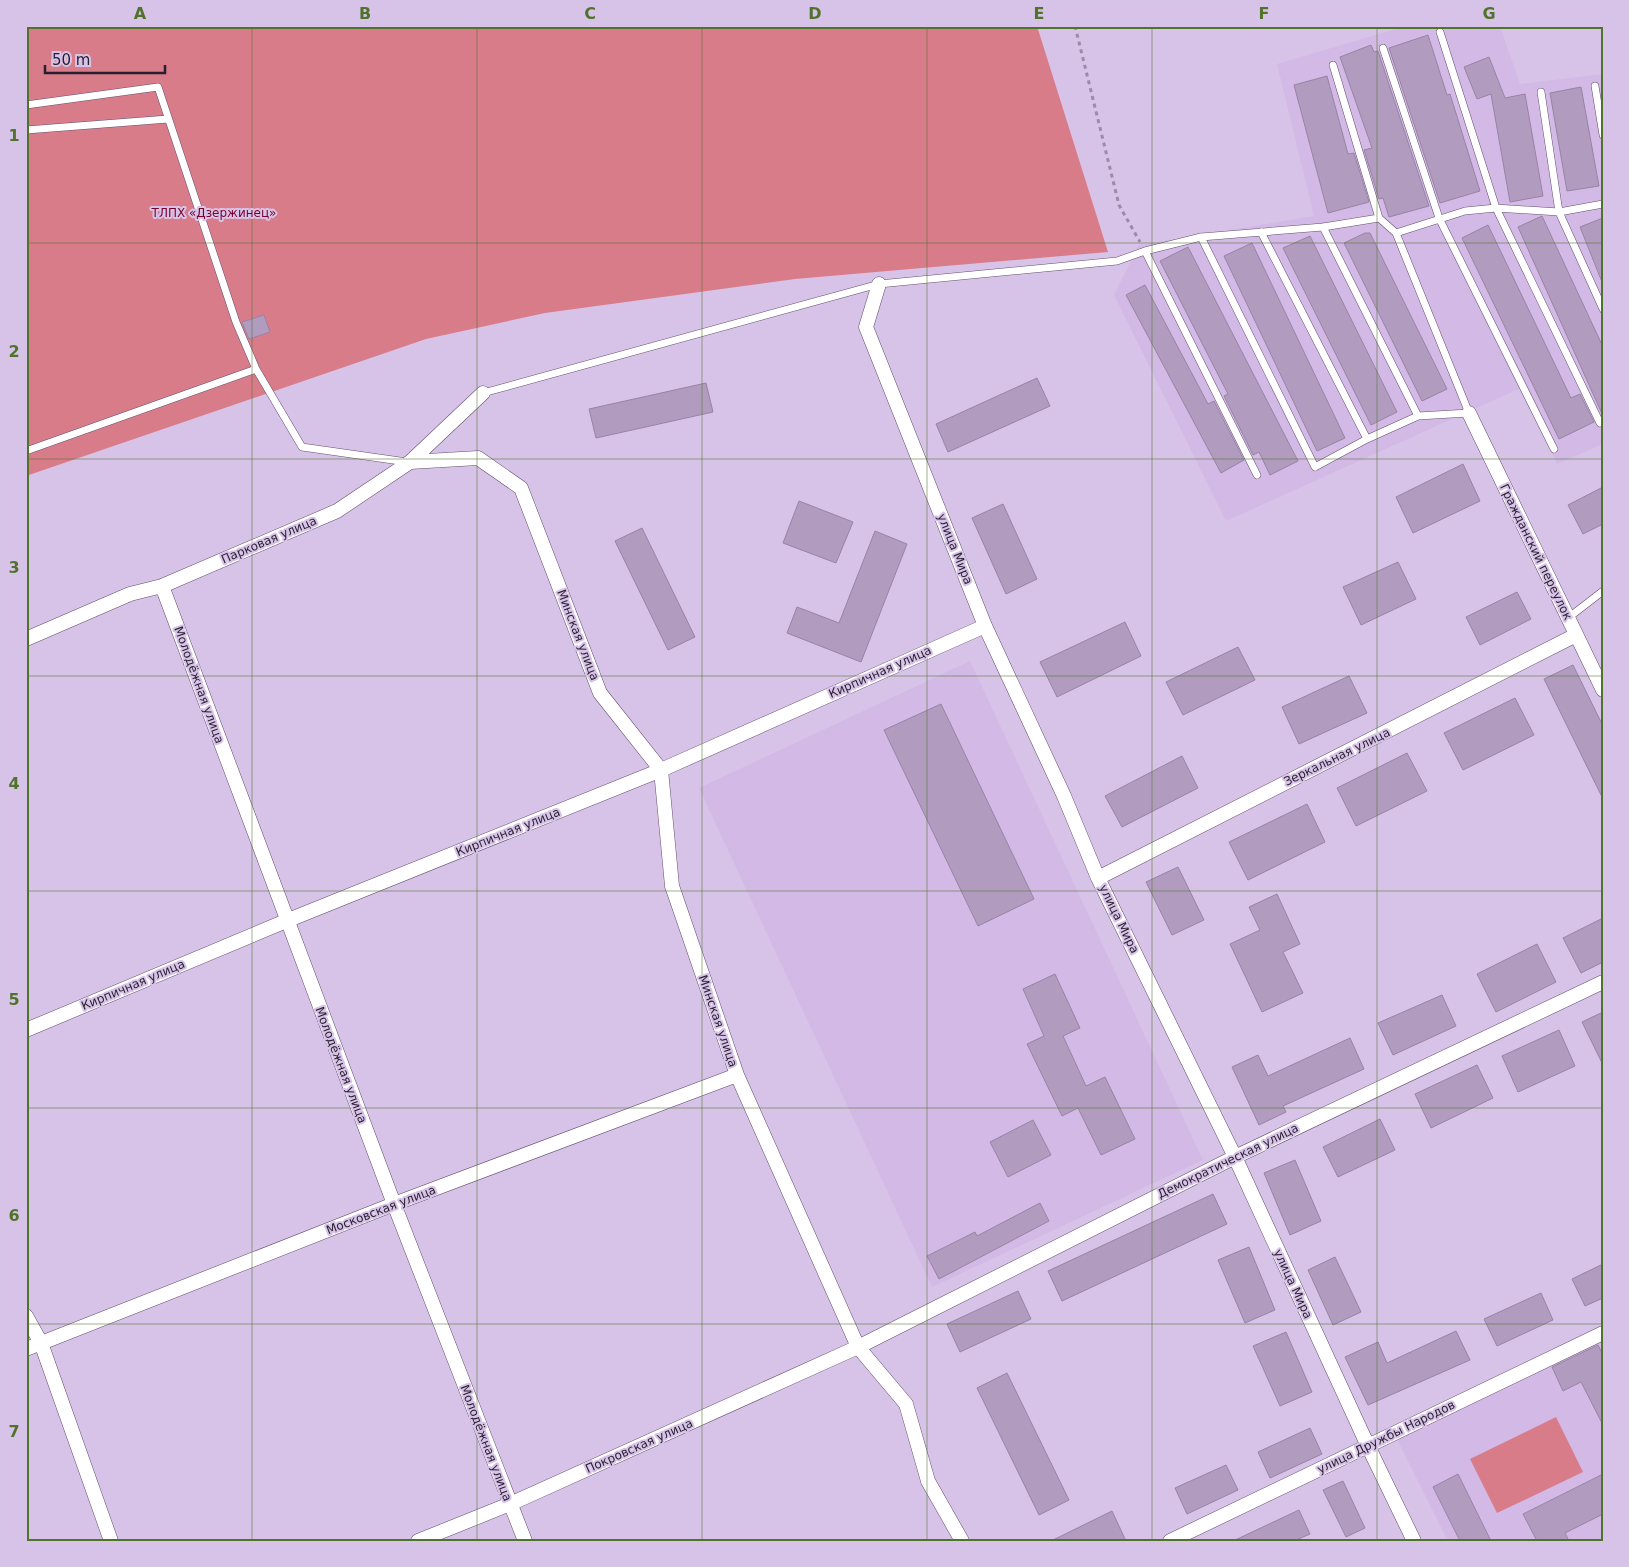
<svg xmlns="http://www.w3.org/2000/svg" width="1629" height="1567" font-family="'DejaVu Sans',sans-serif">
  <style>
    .built { fill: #d3b9e5 }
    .green { fill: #d97c8a }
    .building { fill: #b19cc0; stroke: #9883a6 }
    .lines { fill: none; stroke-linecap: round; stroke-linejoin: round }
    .lane-casing { stroke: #624f6f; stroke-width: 8 }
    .street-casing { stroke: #624f6f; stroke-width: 15 }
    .path { stroke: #9b8ba8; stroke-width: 3; stroke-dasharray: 4 4; stroke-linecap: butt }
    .lane { stroke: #fff; stroke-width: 7 }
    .street { stroke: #fff; stroke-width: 14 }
    .grid { fill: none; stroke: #50732b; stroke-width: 1; stroke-opacity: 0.55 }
    .labels { text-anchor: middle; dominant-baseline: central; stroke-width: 4; stroke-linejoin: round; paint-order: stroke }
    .park-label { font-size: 12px; fill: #77022b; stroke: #d8c3e8 }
    .street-label { font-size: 12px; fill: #271f2d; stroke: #d8c3e8 }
    .neatline { fill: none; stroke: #50732b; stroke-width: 2 }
    .grid-label { font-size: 16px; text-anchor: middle; font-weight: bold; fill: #50732b }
  </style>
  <rect width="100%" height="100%" fill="#d8c3e8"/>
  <path class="built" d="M1406 26H1500L1520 84 1603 74V444L1557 464 1523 387 1226 521 1114 295 1139 245 1314 216 1277 64Z
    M970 661 1203 1160 932 1287 699 788Z
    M1599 1338 1603 1345V1541H1448L1396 1437Z"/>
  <path class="green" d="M26 26H1037L1108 252 795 279 545 313 426 339 26 476Z
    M1556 1417 1583 1472 1497 1513 1470 1459Z"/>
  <path class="building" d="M1428 35 1447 95 1450 94 1480 191 1440 203 1389 48Z
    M1371 45 1374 52 1378 51 1429 206 1389 217 1383 198 1379 199 1364 150 1372 148 1340 57Z
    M1489 57 1505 98 1525 94 1543 196 1510 202 1491 94 1477 99 1464 67Z
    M1327 76 1348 154 1354 153 1369 202 1328 213 1294 85Z
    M1581 87 1599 186 1567 191 1550 93Z
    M1542 216 1603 347V416L1518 227Z
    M1603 218V282H1602L1580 227Z
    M1488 225 1571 398 1580 394 1594 422 1559 439 1462 238Z
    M1365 233H1370L1447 389 1422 401 1344 243Z
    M1310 236 1397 412 1371 425 1283 248Z
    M1252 243 1345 438 1317 451 1224 256Z
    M1188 247 1298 461 1270 475 1259 452 1253 455 1224 396 1228 394 1160 261Z
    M1145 285 1208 404 1214 401 1244 460 1221 473 1126 295Z
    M264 315 270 332 249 339 242 322Z
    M1037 378 1050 406 948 452 936 424Z
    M706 383 713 412 596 438 589 409Z
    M1463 464 1480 501 1413 533 1396 497Z
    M1603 487V524L1583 534 1568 505Z
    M799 501 853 522 836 563 783 543Z
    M1003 504 1037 579 1006 594 972 518Z
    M642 528 695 637 668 650 615 541Z
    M875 531 907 544 861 662 787 633 797 607 839 623Z
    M1398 562 1416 599 1361 625 1343 587Z
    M1517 592 1531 619 1480 645 1466 617Z
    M1125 622 1141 656 1057 697 1040 662Z
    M1238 647 1255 680 1183 715 1166 682Z
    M1573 665 1603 726V799L1544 679Z
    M1349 676 1367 713 1299 744 1282 707Z
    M1515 698 1534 735 1463 770 1444 733Z
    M941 704 1034 899 978 926 884 730Z
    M1407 753 1427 791 1356 826 1337 788Z
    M1182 756 1198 788 1122 827 1105 796Z
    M1307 804 1325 842 1248 880 1229 842Z
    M1178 867 1204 920 1172 935 1146 882Z
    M1277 894 1300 944 1283 952 1303 993 1262 1012 1230 944 1260 930 1249 907Z
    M1603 918V962L1581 973 1563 938Z
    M1537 944 1556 982 1496 1012 1477 974Z
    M1055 974 1080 1028 1063 1036 1086 1086 1105 1077 1135 1139 1101 1155 1078 1108 1062 1116 1027 1044 1044 1036 1023 989Z
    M1442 995 1456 1026 1393 1055 1378 1023Z
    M1603 1012V1065L1582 1022Z
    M1559 1030 1575 1066 1518 1092 1502 1056Z
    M1350 1038 1364 1069 1283 1106 1286 1112 1259 1125 1232 1067 1258 1055 1268 1076Z
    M1477 1065 1493 1098 1431 1128 1415 1094Z
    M1380 1119 1395 1150 1338 1177 1323 1147Z
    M1033 1120 1051 1155 1008 1177 990 1142Z
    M1295 1160 1321 1221 1290 1235 1264 1173Z
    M1213 1194 1227 1224 1062 1301 1048 1271Z
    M1040 1203 1049 1221 939 1279 927 1256 975 1232 977 1236Z
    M1249 1247 1275 1310 1245 1323 1218 1260Z
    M1335 1257 1361 1312 1333 1325 1308 1270Z
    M1603 1264V1298L1585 1306 1572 1279Z
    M1018 1291 1031 1319 960 1352 947 1324Z
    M1541 1293 1553 1320 1497 1346 1484 1319Z
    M1456 1331 1470 1360 1368 1405 1345 1357 1378 1342 1387 1363Z
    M1286 1332 1312 1392 1280 1406 1253 1346Z
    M1598 1345 1603 1355V1425L1581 1382 1563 1391 1552 1367Z
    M1007 1373 1069 1500 1039 1515 977 1388Z
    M1310 1428 1322 1454 1270 1478 1258 1452Z
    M1226 1465 1238 1490 1187 1514 1175 1488Z
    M1458 1474 1491 1541H1460L1433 1487Z
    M1603 1474V1514L1565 1533 1569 1541H1537L1523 1514Z
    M1343 1481 1365 1528 1346 1537 1323 1490Z
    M1299 1510 1310 1534 1294 1541H1233Z
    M1112 1511 1126 1541H1051Z"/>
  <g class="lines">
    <defs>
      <path id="lane" d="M1440 32 1496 208 1600 423
        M1383 48 1439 218 1554 449
        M1333 65 1379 218
        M1595 86 1603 135
        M1541 92 1559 212 1603 309
        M26 105 158 87 236 322 256 369 302 447 407 462
        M26 130 168 119
        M1323 227 1418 416
        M1261 232 1367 439
        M1201 237 1315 467 1367 439 1418 416 1469 413 1396 233
        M1145 251 1257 475
        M483 393 879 284 1117 261 1145 251 1201 237 1323 227 1379 218 1396 233 1465 211 1496 208 1559 212 1603 204
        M26 451 256 369
        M1568 618 1603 591"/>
      <path id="street" d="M879 284 866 327 985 626 1064 796 1098 878 1235 1157 1368 1446 1414 1541
        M1469 413 1603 690
        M410 462 478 458 521 488 600 693 661 770 672 886 737 1075 858 1347 906 1404 928 1481 962 1541
        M162 586 394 1204 525 1541
        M26 639 130 594 162 586 337 511 410 462 483 393
        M1098 878 1576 635
        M26 1030 286 921 661 770 985 626
        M26 1316 41 1343 111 1541
        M26 1349 394 1204 737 1075
        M418 1541 510 1504 858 1347 1235 1157 1603 982
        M1170 1541 1603 1333"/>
    </defs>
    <use href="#lane" class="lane-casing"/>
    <use href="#street" class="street-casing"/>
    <path class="path" d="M1075 26 1119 205 1140 242"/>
    <use href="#lane" class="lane"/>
    <use href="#street" class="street"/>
  </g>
  <path class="grid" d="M252 26V1541M477 26V1541M702 26V1541M927 26V1541M1152 26V1541M1377 26V1541M26 243H1603M26 459H1603M26 676H1603M26 891H1603M26 1108H1603M26 1324H1603"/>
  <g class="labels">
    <g class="park-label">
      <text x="214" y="213">ТЛПХ «Дзержинец»</text>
    </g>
    <g class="street-label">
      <text transform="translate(269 540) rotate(-23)">Парковая улица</text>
      <text transform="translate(955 549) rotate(68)">улица Мира</text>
      <text transform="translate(1536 552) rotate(64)">Гражданский переулок</text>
      <text transform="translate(578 635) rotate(69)">Минская улица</text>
      <text transform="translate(880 672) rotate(-24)">Кирпичная улица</text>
      <text transform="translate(199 685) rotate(70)">Молодёжная улица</text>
      <text transform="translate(1337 757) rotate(-26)">Зеркальная улица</text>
      <text transform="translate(508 832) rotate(-22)">Кирпичная улица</text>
      <text transform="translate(1119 919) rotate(64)">улица Мира</text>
      <text transform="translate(133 985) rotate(-23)">Кирпичная улица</text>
      <text transform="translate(718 1021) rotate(71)">Минская улица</text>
      <text transform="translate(341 1065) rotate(69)">Молодёжная улица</text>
      <text transform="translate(1228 1161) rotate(-26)">Демократическая улица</text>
      <text transform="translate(381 1210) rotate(-21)">Московская улица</text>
      <text transform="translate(1293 1284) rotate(65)">улица Мира</text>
      <text transform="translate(1386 1437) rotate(-26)">улица Дружбы Народов</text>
      <text transform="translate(486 1443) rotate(69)">Молодёжная улица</text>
      <text transform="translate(639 1446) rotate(-24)">Покровская улица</text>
    </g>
  </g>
  <rect width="1629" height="1567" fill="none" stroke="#d8c3e8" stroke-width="55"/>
  <path d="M45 65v8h120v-8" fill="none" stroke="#271f2d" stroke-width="2.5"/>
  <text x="52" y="65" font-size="15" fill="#271f2d" stroke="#d8c3e8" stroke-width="4" paint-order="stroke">50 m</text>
  <rect x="28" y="28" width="1574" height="1512" class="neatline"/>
  <g class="grid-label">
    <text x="140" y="19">A</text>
    <text x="365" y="19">B</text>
    <text x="590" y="19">C</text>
    <text x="815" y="19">D</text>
    <text x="1039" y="19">E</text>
    <text x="1264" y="19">F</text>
    <text x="1489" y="19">G</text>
    <text x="14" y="141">1</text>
    <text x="14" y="357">2</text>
    <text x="14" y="573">3</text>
    <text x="14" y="789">4</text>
    <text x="14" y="1005">5</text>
    <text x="14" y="1221">6</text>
    <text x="14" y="1437">7</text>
  </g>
</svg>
